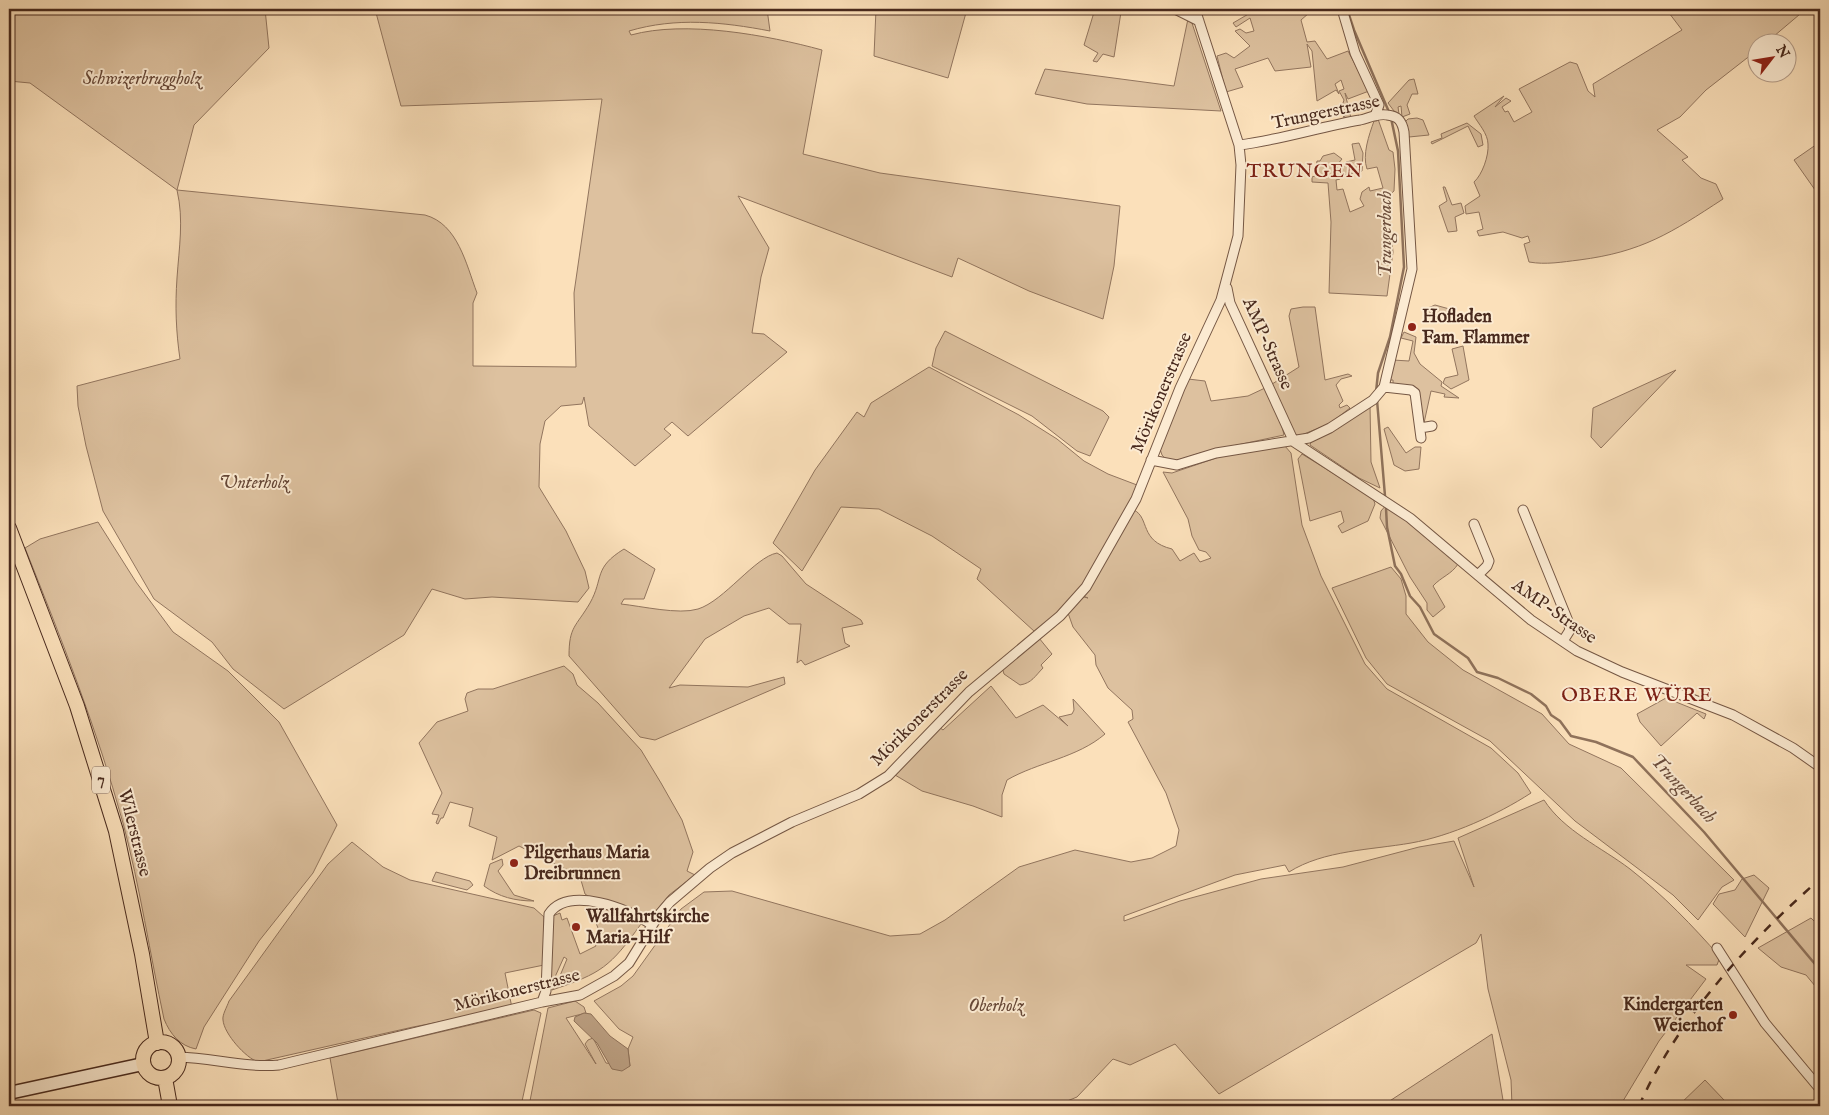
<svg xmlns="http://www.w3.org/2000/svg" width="1829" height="1115" font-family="'IM FELL English',serif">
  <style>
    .green { fill: #ddc19f; stroke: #92755e }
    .water { fill: #bea285; stroke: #8f725b }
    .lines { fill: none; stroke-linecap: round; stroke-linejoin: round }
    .stream { stroke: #8f725b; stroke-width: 2.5 }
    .street-casing { stroke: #755744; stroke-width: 11 }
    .secondary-casing { stroke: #48291d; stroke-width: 15 }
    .primary-casing { stroke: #48291d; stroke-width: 16 }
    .street { stroke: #fcebd2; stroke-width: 9 }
    .secondary { stroke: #fcebd2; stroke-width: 12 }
    .primary { stroke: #fbe0ba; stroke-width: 14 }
    .rail { stroke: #48291d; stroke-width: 2.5; stroke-dasharray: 9 9; stroke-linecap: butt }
    .poi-dot { fill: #8f2418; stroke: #fcebd2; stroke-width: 2 }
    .labels { text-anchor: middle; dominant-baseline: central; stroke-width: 4; stroke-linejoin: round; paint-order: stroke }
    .shield { fill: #fcebd2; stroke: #7e6353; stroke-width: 1 }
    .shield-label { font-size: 16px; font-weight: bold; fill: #48291d }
    .park-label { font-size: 18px; font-style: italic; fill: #664737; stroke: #fcebd2 }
    .street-label { font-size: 18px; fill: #48291d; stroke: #fcebd2 }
    .poi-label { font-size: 18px; font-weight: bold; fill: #48291d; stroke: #fcebd2; text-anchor: start }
    .water-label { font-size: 19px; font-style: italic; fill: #6b4d3c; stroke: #fcebd2 }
    .quarter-label { font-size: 20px; letter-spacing: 1px; fill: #7a1f14; stroke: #fcebd2 }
  </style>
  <rect width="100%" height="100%" fill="#fbe0ba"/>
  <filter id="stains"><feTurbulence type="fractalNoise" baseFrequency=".004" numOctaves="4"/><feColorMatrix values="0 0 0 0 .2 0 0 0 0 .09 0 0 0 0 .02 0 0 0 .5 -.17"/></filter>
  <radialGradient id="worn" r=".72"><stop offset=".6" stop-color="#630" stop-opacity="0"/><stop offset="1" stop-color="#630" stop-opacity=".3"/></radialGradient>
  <path class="green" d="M9 9H265L269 48 194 125 177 190 425 215C458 224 466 264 477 293L473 303V366L576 367 574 293 602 99 401 106 375 9H767L770 31C723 22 676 17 629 31L631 35C685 20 767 35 822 50L803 154 880 173 1120 206 1114 266 1103 319 1029 291 958 258 952 277 738 196 769 248 761 277 752 333 764 334 787 352 688 436 672 422 664 429 671 435 635 466 589 426 584 397 582 404 561 406 545 421 540 444 539 487 566 531 585 571 589 588 578 602 492 597 465 599 432 589 404 635 284 709 233 669 212 642 154 599 103 511 86 446 78 406 77 386 180 359C176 332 175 306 177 278 179 248 184 220 177 190L30 83 9 81Z
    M876 9H967L948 78 874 56Z
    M1095 9H1115L1121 12 1114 57 1103 54 1097 62 1093 61 1098 53 1084 45Z
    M1257 9H1307L1309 13 1301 20 1307 42 1315 41 1327 59 1348 51 1369 91 1348 99 1345 93 1351 118 1343 117 1345 116 1342 106 1344 100 1339 91 1344 89 1341 80 1335 84 1339 94 1336 90 1317 101 1312 51 1307 44 1311 67 1275 71 1268 58 1235 69 1243 87 1226 92 1217 56 1226 53 1234 58 1250 46 1235 31 1240 29 1246 33 1254 31 1250 18 1236 27 1233 23Z
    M1666 9H1806L1767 42H1756V51L1706 90 1680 117 1657 130 1688 157 1682 160 1701 178 1716 184 1723 199C1671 233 1642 252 1579 260 1562 262 1546 265 1529 262L1524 244 1530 242 1528 236 1522 238 1503 232 1479 236 1477 231 1483 229 1479 212 1466 214 1465 206 1480 196 1474 182C1482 175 1489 156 1488 144 1488 134 1478 123 1474 116L1504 96 1495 107 1506 98 1511 101 1502 107 1505 112 1508 111 1514 122 1532 112 1519 89 1570 62 1577 64 1588 91 1595 97 1593 84 1682 30Z
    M1189 14 1221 111 1087 104 1035 94 1045 69 1174 86Z
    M1414 79 1418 94H1412L1407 105 1410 114 1402 117 1401 106 1398 107 1399 114 1394 111 1388 103 1409 80Z
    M1417 118 1423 120 1429 135 1409 137 1404 123 1408 119Z
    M1378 119 1389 150 1393 152 1395 169 1394 191 1387 197 1393 252 1387 296 1329 293 1331 222 1328 183 1312 182V177L1315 176 1317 161H1320L1323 156 1334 153 1342 159 1337 165 1338 170 1343 168 1346 162 1355 160 1352 144 1359 143 1363 153 1362 171 1340 176V179L1336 180 1337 190 1343 189 1350 212 1364 206 1360 199 1362 192 1369 187 1370 191 1383 188 1377 167 1367 169C1362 155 1369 135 1374 121Z
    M1467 123 1481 134 1483 145 1478 147 1468 126 1432 144 1431 142 1442 138 1441 134Z
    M1820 142V197L1794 160Z
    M1443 187H1445L1452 205 1461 203 1464 213 1455 217 1457 231 1448 232 1439 206 1447 201Z
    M1435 305 1453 310V314L1467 315 1466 318 1461 319 1429 312 1428 308Z
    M1303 307H1315L1325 380 1348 374 1352 376 1341 379 1336 385 1343 401 1339 405 1340 408 1347 405 1350 408 1329 424 1299 436 1291 432 1269 386 1299 367 1289 316 1291 309Z
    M945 331 1103 411 1109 417 1090 456 1077 451 1032 416 932 366 936 348Z
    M1404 332 1416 337 1414 353 1420 364 1442 382 1441 386 1459 398 1444 397 1445 394 1431 391 1424 423 1419 396 1393 387V380H1389L1393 360 1409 361 1413 341 1401 338Z
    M1463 346 1469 380 1451 389 1443 383 1445 378 1458 375 1452 349Z
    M929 367 1019 415 1057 439 1084 461 1108 474 1137 485 1133 496 1082 586 1064 608 1035 632 977 579 981 569 932 536 879 509 841 507 802 571 773 543 815 470 857 412 864 417 871 403Z
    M1676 370 1601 448 1591 437 1593 408Z
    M1188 379 1205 381 1211 401 1248 396 1265 388 1280 418 1284 435 1200 453 1169 463 1162 455 1160 449Z
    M1370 405 1371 462 1380 488 1359 478 1310 445 1311 442Z
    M1388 427 1406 453 1415 447H1421L1419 469 1405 471 1394 465 1384 429Z
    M1284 445 1291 453 1302 525 1321 576 1365 664 1387 689 1491 748 1518 773 1531 793C1497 815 1451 836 1411 843 1371 850 1324 850 1289 872L1285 865 1235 875 1124 916V921L1180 901 1261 879 1343 867 1419 847 1454 841 1474 887 1458 838 1544 800C1564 831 1601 847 1630 869 1663 895 1693 926 1720 957L1717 965H1686L1706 979 1659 1041 1620 1106H1512L1511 1080 1488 989 1481 934 1476 943 1219 1094 1175 1044 1130 1065 1113 1059 1077 1097 1055 1106H529L548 1008 575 1001 584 1007 586 1013 566 1018 596 1064 585 1044 588 1040 593 1038 606 1063 630 1066 628 1049 633 1037 619 1029 594 1001 621 986 633 976 681 909 704 892 732 891 890 936 920 934 945 920 1019 867 1075 850 1131 862 1152 858 1176 846 1179 830 1166 793 1128 722 1133 719 1132 710 1108 688 1096 665 1095 655 1073 627 1068 613 1084 597 1088 598 1083 596 1134 510C1150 518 1139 541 1172 549L1180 561 1194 553 1200 562 1211 558 1206 552 1199 550 1192 536 1188 519 1163 472 1172 473 1222 456Z
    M1302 454 1373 498 1375 504 1368 521 1342 533 1338 526 1344 522 1341 511 1310 521 1298 459Z
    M1387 504 1458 564C1452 574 1441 577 1433 586L1445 607 1433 617 1427 610V603L1410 577 1380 518 1381 511Z
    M98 522 136 582 173 632 228 671 279 722 337 825 313 873 259 941 204 1027 196 1049C180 1046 170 1034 164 1019 150 954 140 887 123 823 97 729 61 638 25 548L40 539Z
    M624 549 655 569 644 599H624L621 604C641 606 679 615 698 609 724 601 755 557 777 553L782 556 806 584 861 620 863 624 842 628 845 643 850 646 805 665 801 660 797 663 801 624H789L769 608 744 616 705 639 669 688 680 685 748 687 784 677 785 684 655 740 640 737 569 656C569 626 576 627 590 603 604 578 593 568 624 549Z
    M1391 567 1401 579 1406 596V614L1428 642 1463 670 1542 714 1569 744 1621 768 1734 880 1722 887 1698 920 1673 895 1575 821 1490 741 1387 684 1366 658 1332 588Z
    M1039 638 1052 654 1041 665 1043 668C1035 676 1032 683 1020 685L1004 674 1002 667Z
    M564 666 573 674 577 685 598 703 641 750 661 783 682 820 693 852 687 871 695 875 669 895 654 913 640 914 594 900 585 894 578 870 575 878 570 871 542 858H536L535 854 519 846 492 860 497 837 469 826 473 808 450 802 443 818H441L438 824 436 823 439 815 432 814 442 793 419 743 437 722 468 711 465 699 467 693 478 689H493Z
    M991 686 1016 718 1043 705 1068 726 1059 717 1072 714 1074 710 1073 699 1105 734C1077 758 1038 762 1007 780L1002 795V817L973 806 922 791 895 775 939 727 943 730Z
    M1666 698 1706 714 1704 719 1697 713 1661 746 1640 722 1637 714Z
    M352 842 383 867 410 880 534 908 544 917V965L505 973 512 1008 413 1027 258 1062C246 1058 224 1034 223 1020 222 1015 227 1007 229 1001L328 864Z
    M502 859 503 865 498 871 514 895 534 901C515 901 499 897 484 886L490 864Z
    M436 872 470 881 473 885 467 890 432 881Z
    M1754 875 1769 888 1745 937 1713 904 1719 894 1735 890 1742 879Z
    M590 908C606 907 628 913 641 924 610 967 602 973 552 990L557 983 567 959 564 957 550 988 551 927 553 916 560 913 562 920 567 918 580 954 596 946 593 937 600 933Z
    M1811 918 1820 927V992L1806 975 1781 967 1758 948Z
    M534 1010 541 1013 521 1106H326L338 1103 330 1058Z
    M1492 1034 1504 1106H1382Z
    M1705 1080 1724 1100 1718 1106H1678Z"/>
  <path class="water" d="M584 1013 591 1014 610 1036 628 1049 630 1066 622 1071 612 1069 597 1043 574 1021 575 1017Z"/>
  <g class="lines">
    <path class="stream" d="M1347 9 1354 30 1389 112
      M1376 392 1378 373 1390 337 1404 267 1398 151 1391 118
      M1377 400 1385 496
      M1386 508 1387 527 1395 566 1401 574 1410 596 1420 607 1434 634 1468 658 1477 672 1498 678 1531 694 1546 706 1551 715 1560 721 1571 736 1596 742 1633 757 1704 832 1820 970"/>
    <defs>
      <path id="street" d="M1175 9 1199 21
        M1342 9 1355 53 1379 105 1375 116
        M1227 288 1230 303 1294 442 1410 518 1531 620 1577 651 1622 672 1733 715 1793 748 1820 767
        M1384 387 1411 390 1415 393 1421 438
        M1420 428 1432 426
        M1151 460 1177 465 1216 453 1309 438 1330 428 1373 400 1384 387 1412 269 1404 132C1402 121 1398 116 1387 115 1378 113 1369 118 1360 120 1319 127 1280 140 1239 145
        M1523 510 1568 621 1570 630 1563 641
        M1474 524 1489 561 1487 566 1478 575
        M1717 948 1765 1023 1820 1089
        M542 1002 546 991 549 914C568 885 630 909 652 925
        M179 1057C213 1058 245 1068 279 1065L542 1002 580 995 614 976 629 963 658 916 670 902 710 868 732 853 792 822 859 794 888 776 969 692 1060 616 1086 587 1136 499 1180 388 1221 300 1238 236 1241 165 1239 145 1195 9"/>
      <path id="secondary" d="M9 1093 143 1064"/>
      <path id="primary" d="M9 528 77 706 116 831 142 954 157 1043
        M143 1060a18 18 0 1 1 36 0a18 18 0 1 1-36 0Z
        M165 1078 170 1106"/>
    </defs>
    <use href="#street" class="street-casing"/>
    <use href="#secondary" class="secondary-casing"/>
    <use href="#primary" class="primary-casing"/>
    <use href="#street" class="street"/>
    <use href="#secondary" class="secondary"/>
    <use href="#primary" class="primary"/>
    <path class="rail" d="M1639 1106C1678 1018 1748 942 1820 879"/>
  </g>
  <g class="poi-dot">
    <circle cx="1412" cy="327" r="5"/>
    <circle cx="514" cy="863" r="5"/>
    <circle cx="576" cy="927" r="5"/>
    <circle cx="1733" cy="1015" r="5"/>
  </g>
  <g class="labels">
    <rect class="shield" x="92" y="766.5" width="18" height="27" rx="4"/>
    <g class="shield-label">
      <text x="101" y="780">7</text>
    </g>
    <g class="park-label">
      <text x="142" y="79">Schwizerbruggholz</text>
      <text x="254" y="483">Unterholz</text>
      <text x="996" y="1006">Oberholz</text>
    </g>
    <g class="street-label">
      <text transform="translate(1326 113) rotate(-12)">Trungerstrasse</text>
      <text transform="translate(1267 344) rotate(66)">AMP-Strasse</text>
      <text transform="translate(1162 393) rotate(-67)">Mörikonerstrasse</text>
      <text transform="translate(1554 612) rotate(35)">AMP-Strasse</text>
      <text transform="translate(920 718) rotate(-45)">Mörikonerstrasse</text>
      <text transform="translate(134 833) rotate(76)">Wilerstrasse</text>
      <text transform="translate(517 991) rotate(-14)">Mörikonerstrasse</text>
    </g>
    <g class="poi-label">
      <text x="1422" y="317">Hofladen<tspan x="1422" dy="21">Fam. Flammer</tspan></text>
      <text x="524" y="853">Pilgerhaus Maria<tspan x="524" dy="21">Dreibrunnen</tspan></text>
      <text x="586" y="917">Wallfahrtskirche<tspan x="586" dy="21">Maria-Hilf</tspan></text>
      <text x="1723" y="1005" text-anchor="end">Kindergarten<tspan x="1723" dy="21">Weierhof</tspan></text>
    </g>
    <g class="water-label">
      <text transform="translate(1386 234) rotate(-90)">Trungerbach</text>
      <text transform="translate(1683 789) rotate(47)">Trungerbach</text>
    </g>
    <g class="quarter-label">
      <text x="1305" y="171">TRUNGEN</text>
      <text x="1637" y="695">OBERE WÜRE</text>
    </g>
  </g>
  <rect width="1829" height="1115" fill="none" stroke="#fbe0ba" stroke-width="30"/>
  <rect x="10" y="10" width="1809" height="1095" fill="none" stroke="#48291d" stroke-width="2.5"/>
  <rect x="15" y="15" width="1799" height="1085" fill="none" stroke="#48291d"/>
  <g transform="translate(1772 58) rotate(59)"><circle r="24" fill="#fcebd2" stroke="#b49d8a"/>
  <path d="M0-4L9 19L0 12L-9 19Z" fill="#8f2418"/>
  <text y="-8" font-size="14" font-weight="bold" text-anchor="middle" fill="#48291d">N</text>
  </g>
  <rect width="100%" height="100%" filter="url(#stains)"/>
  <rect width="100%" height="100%" fill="url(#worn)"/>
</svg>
